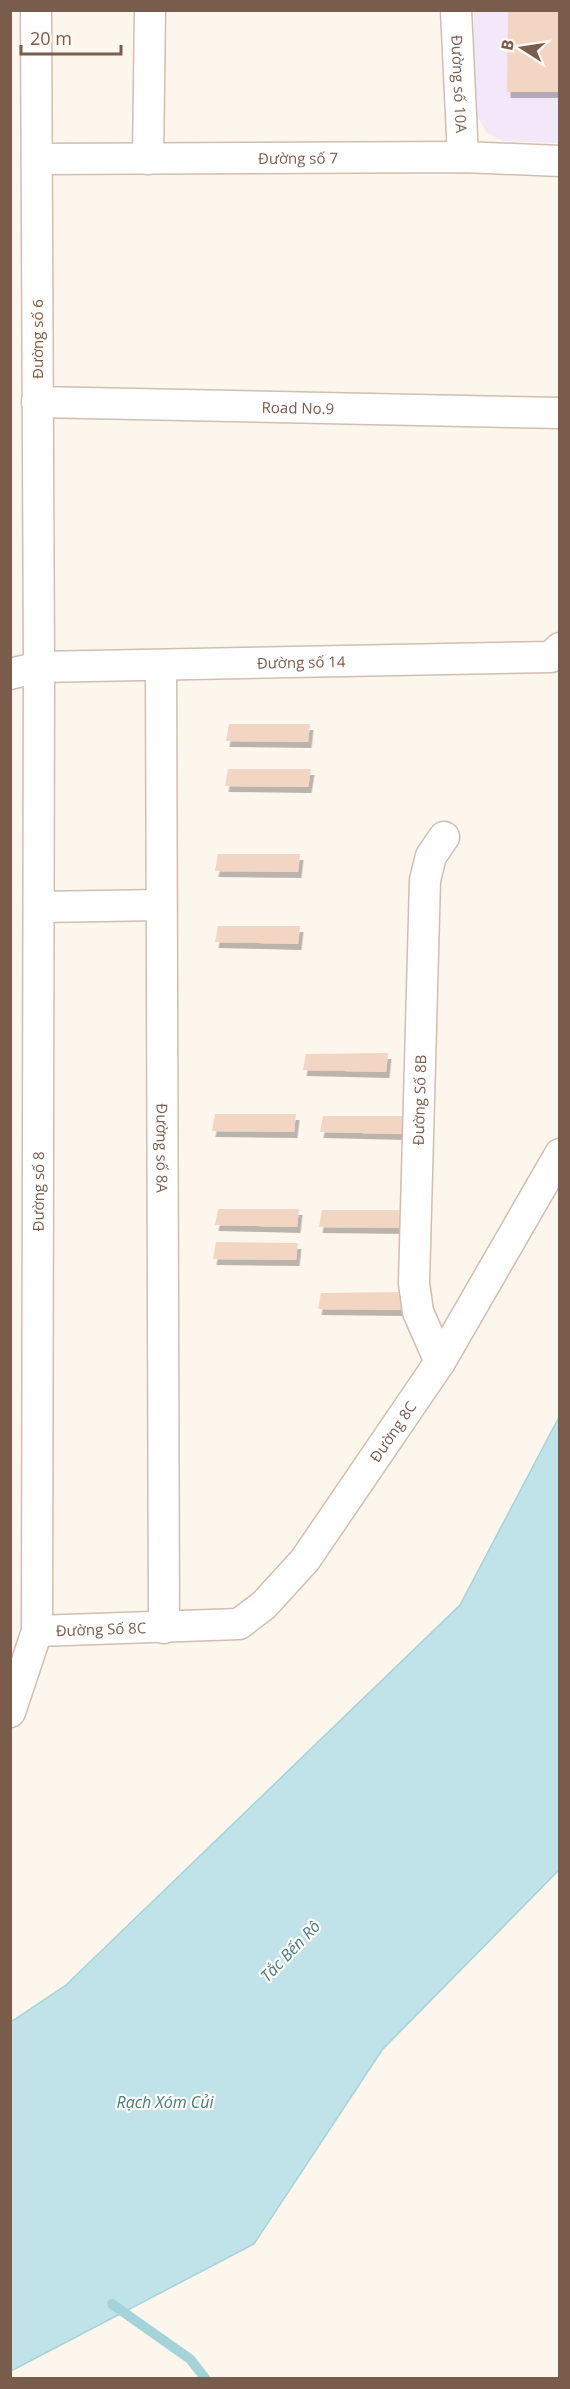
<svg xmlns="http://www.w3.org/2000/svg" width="570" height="2389" font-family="'Open Sans',sans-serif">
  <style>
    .education { fill: #f3e8fa }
    .water { fill: #bfe3e8; stroke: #a5d3da; stroke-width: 1.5 }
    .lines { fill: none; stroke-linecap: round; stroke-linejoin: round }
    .stream { stroke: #a5d3da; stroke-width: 10 }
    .building { fill: #f3d5c3; filter: url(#shadow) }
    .minor-casing { stroke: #d1beb0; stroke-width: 33 }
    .minor { stroke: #fff; stroke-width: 30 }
    .labels { text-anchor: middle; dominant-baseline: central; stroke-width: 4.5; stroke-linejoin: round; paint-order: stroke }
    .street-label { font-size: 15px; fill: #7a5c4d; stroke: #fffaf3 }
    .water-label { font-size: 16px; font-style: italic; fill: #437c86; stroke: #fffaf3 }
  </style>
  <defs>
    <filter id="shadow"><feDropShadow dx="3.5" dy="6" stdDeviation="0" flood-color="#0004"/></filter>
  </defs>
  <rect width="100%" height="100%" fill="#fdf6ec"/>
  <path class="education" d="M474 11H559V143L503 141 486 132 474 110Z"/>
  <path class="water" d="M559 1417V1870L382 2050 254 2244 11 2371V2022L66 1985 460 1605Z"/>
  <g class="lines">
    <path class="stream" d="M112 2304 190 2359 205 2378"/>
  </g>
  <path class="building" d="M508 10H560V92H507Z
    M229 724H310L308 742 226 741Z
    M228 769H311L308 787 225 786Z
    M218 854H300L298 872 215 871Z
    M218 926H300L298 944 215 942Z
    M388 1053 386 1072 303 1070 306 1054Z
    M215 1114H296L294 1132 212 1131Z
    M323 1116H405L402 1134 320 1132Z
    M218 1209H299L297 1227 215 1225Z
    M322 1210H404L401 1228 319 1227Z
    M216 1242 298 1243 296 1260 213 1259Z
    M403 1292 400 1310 318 1309 321 1293Z"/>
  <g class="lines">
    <defs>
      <g id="minor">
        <path id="s1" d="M456 10 463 157"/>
        <path id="s2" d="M37 159 463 157 560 161"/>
        <path d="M148 159 150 10"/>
        <path id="s3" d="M37 402 560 413"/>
        <path id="s4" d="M161 666 164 1628"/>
        <path id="s5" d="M10 674 39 667 551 657 560 648"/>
        <path d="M39 907 161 905"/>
        <path id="s6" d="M440 1362 418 1312 414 1283 425 880 431 856 444 837"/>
        <path id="s7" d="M37 1631 239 1624 264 1605 305 1560 440 1362 560 1154"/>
        <path id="s8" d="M10 1712 37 1631 39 667 36 10"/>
      </g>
    </defs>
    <use href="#minor" class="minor-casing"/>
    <use href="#minor" class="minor"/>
  </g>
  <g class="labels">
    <g class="street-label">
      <text stroke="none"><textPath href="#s1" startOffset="74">Đường số 10A</textPath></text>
      <text stroke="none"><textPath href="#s2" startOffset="261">Đường số 7</textPath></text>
      <text transform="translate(37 339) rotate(-90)">Đường số 6</text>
      <text stroke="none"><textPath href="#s3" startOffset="261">Road No.9</textPath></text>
      <text stroke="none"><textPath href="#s5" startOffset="292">Đường số 14</textPath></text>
      <text stroke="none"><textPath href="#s6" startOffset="267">Đường Số 8B</textPath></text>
      <text stroke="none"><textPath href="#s4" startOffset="482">Đường số 8A</textPath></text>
      <text stroke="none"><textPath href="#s8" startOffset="525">Đường số 8</textPath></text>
      <text stroke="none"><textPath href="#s7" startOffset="450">Đường 8C</textPath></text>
      <text stroke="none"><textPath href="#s7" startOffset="64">Đường Số 8C</textPath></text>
    </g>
    <g class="water-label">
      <text transform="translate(290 1951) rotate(-46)">Tắc Bến Rô</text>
      <text x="165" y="2102">Rạch Xóm Củi</text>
    </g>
  </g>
  <rect width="570" height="2389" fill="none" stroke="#7a5c4d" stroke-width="24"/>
  <g transform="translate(522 48) rotate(282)" stroke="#fffaf3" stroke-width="4.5" paint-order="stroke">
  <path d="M0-4.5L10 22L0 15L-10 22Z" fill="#7a5c4d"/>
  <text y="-9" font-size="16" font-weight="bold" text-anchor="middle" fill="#7a5c4d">B</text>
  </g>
  <path d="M21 45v9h100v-9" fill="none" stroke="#7a5c4d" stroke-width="3"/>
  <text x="30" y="45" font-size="18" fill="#7a5c4d" stroke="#fffaf3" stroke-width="4.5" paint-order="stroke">20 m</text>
</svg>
